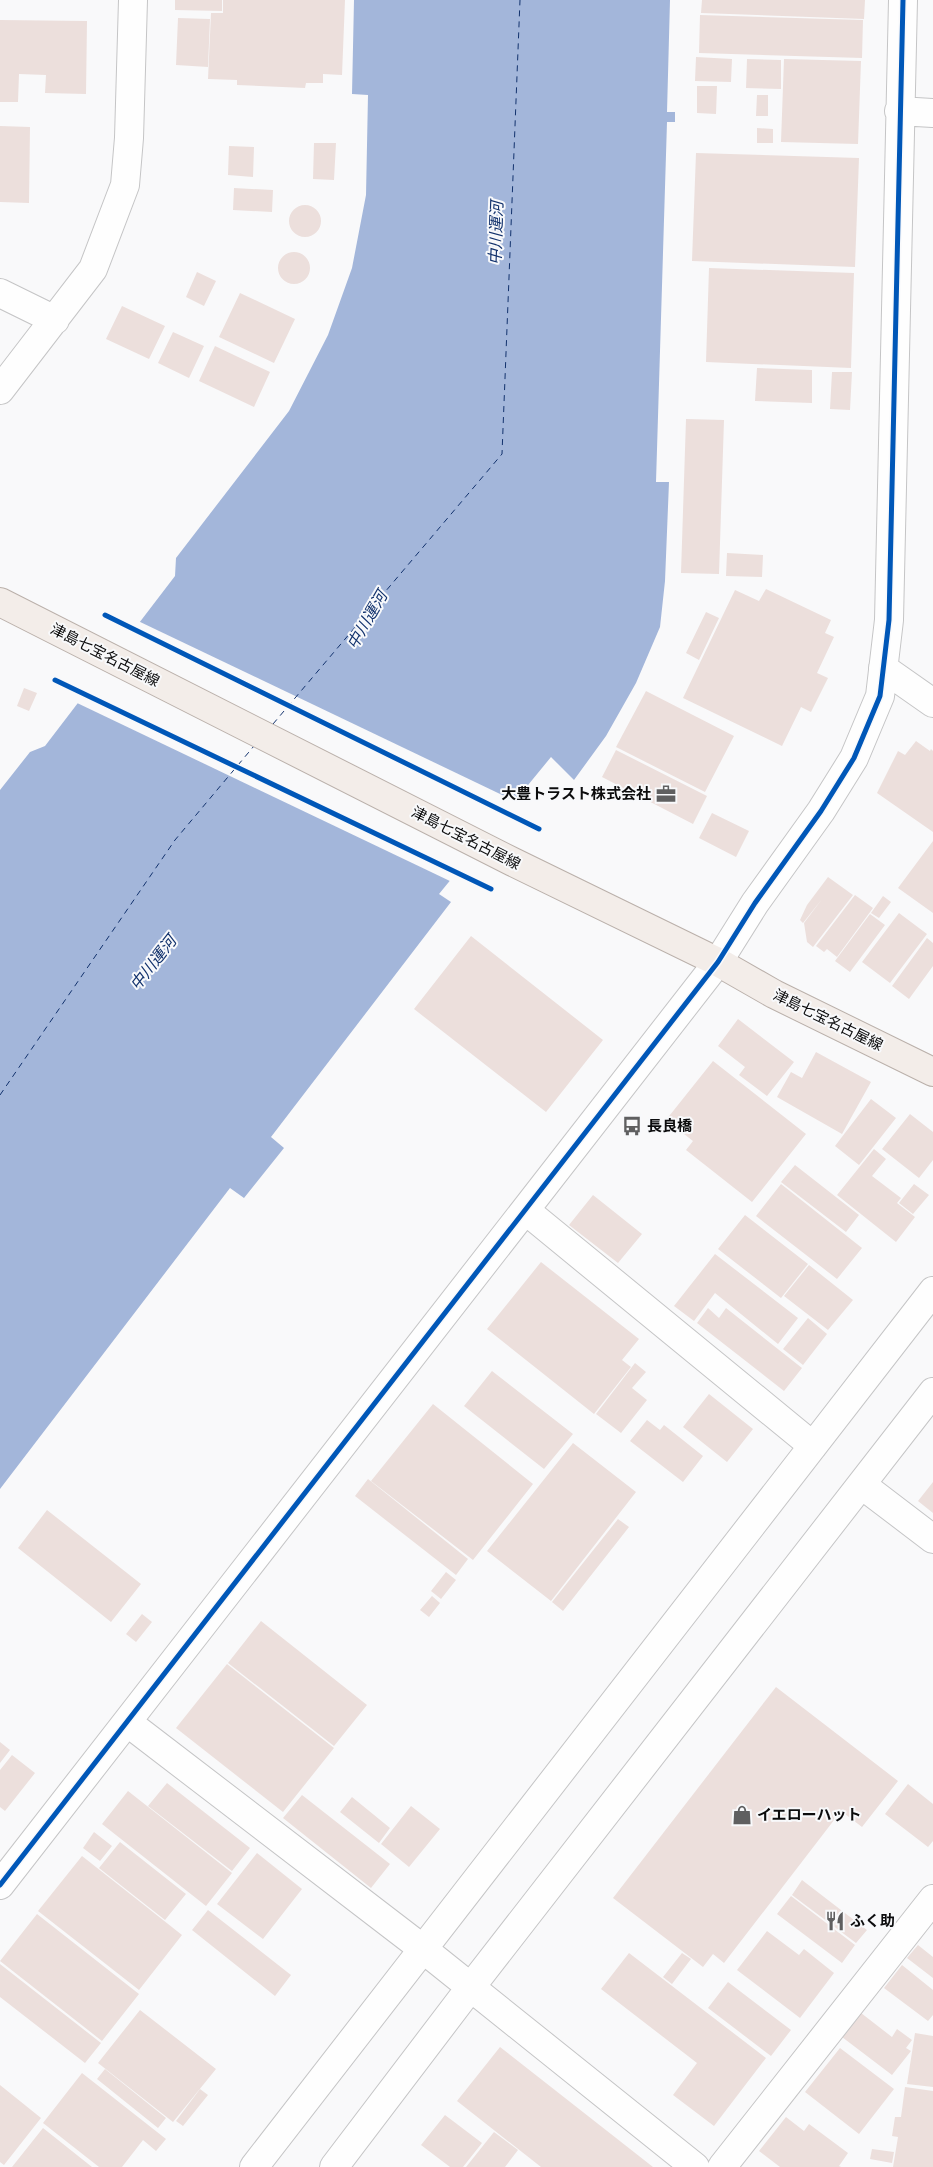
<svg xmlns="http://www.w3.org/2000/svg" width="933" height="2167" font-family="'Roboto Condensed','Noto Sans JP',sans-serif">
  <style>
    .water { fill: #a3b6da }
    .pier { fill: #f9f9fa }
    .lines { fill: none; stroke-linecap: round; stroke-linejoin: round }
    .ferry { stroke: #12326d; stroke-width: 1; stroke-dasharray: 6 5; stroke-linecap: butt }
    .building { fill: #ecdfdc }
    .minor-casing { stroke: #c5c5c6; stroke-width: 30 }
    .major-casing { stroke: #bab0aa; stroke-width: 30 }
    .minor { stroke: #fefefe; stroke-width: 28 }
    .major { stroke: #f3ede9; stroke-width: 28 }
    .cycleway-casing { stroke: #f8f9fb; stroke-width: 8 }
    .cycleway { stroke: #0057b8; stroke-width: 5 }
    .labels { text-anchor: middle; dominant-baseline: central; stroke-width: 4; stroke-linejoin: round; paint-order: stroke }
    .street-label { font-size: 15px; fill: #0c0c0d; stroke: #f8f9fb }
    .poi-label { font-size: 15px; font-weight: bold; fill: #0c0c0d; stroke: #f8f9fb; text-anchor: start }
    .water-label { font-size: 16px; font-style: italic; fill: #12326d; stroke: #f8f9fb }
  </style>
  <rect width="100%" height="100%" fill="#f9f9fa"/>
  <path class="water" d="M354 0H670L667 112H675V122H667L656 482H669L665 581 660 627 636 683 606 736 574 780 551 757 439 894 451 902 271 1137 284 1148 244 1198 230 1188 0 1489V790L30 752 45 746 175 576 176 558 289 411 328 335 352 268 366 195 368 95 352 94Z"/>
  <path class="pier" d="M136 620 517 802 452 882 75 702Z"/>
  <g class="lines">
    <path class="ferry" d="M273 724 502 454 520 0
      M0 1095 175 840 254 746"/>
  </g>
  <path class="building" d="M175 0H222V11L175 10Z
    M223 0H345L342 75 323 74V83H306L305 88 237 85V80L208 79 211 13H223Z
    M702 0H865L864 19 701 13Z
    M700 15 863 20 862 58 699 53Z
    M178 18 210 19 208 67 176 65Z
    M0 20 87 21 86 94 45 93 46 75 19 74 18 102H0Z
    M696 57 732 59 731 82 695 81Z
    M747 59 781 60V89L746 88Z
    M784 59 861 61 858 144 781 142Z
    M697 86H717L716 114 697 113Z
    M757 95H768V116H756Z
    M0 126 30 127 29 203 0 202Z
    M757 128 773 129V143H757Z
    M314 143H336L334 180 313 179Z
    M229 146 254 147 253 177 228 175Z
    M696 153 859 158 855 267 692 261Z
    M234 188 273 190 272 212 233 210Z
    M289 221a16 16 0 1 1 32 0a16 16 0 1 1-32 0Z
    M278 268a16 16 0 1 1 32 0a16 16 0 1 1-32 0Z
    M709 268 854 273 851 368 706 362Z
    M197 272 216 281 204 306 186 297Z
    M240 293 295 319 274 363 219 337Z
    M122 306 165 326 149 359 106 339Z
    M173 332 204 346 189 378 158 363Z
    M215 346 270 372 254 407 199 381Z
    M757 368 812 370V403L755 401Z
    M832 372H852L850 410 830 409Z
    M686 419 724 420 719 574 681 573Z
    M727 553 763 555 762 577 726 576Z
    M766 589 831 620 825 633 834 637 817 673 828 678 811 712 801 707 782 746 683 698 735 590 759 601Z
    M706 612 719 618 699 660 686 653Z
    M24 688 37 693 29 711 17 706Z
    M646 691 734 736 705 792 616 747Z
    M916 741 930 751 931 749 933 751V832L877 793 898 751 905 755Z
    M616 750 707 796 693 824 602 777Z
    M712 813 749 831 736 857 699 838Z
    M933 841V913L898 888Z
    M828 877 853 895 813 947 807 942 804 923 822 899 803 923 800 920 807 905Z
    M855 895 873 908 837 957 827 949 824 952 816 946Z
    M883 896 891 902 879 918 871 913Z
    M899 913 927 934 890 983 862 962Z
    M870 914 885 925 850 972 835 961Z
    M471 936 603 1040 546 1112 414 1009Z
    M927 938 933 943V966L909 999 892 986Z
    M738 1019 794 1062 767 1096 739 1075 745 1067 718 1046Z
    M816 1052 871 1082 842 1134 777 1097 791 1072 802 1078Z
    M713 1061 806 1134 752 1202 686 1150 693 1141 666 1120Z
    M871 1099 896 1118 859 1165 835 1146Z
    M910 1114 933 1132V1160L919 1178 882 1149Z
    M874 1149 886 1159 872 1176 901 1198 897 1203 915 1217 896 1242 837 1195Z
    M795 1165 859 1215 846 1232 781 1182Z
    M781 1184 862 1248 837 1279 756 1216Z
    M914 1184 929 1195 913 1214 899 1203Z
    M593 1195 642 1234 618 1263 569 1225Z
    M745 1215 808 1264 781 1298 718 1249Z
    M715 1254 798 1318 778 1344 715 1293 694 1321 674 1306Z
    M541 1262 639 1339 622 1360 631 1367 594 1414 487 1329Z
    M809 1265 853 1300 828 1330 784 1296Z
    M708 1308 719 1318 726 1308 802 1368 784 1391 697 1323Z
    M808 1318 827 1334 803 1365 783 1349Z
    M635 1363 646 1372 632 1388 647 1400 621 1433 596 1414Z
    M492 1371 573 1434 544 1469 464 1406Z
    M709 1394 753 1429 727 1462 683 1427Z
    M433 1404 533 1484 473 1560 371 1481Z
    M647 1420 660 1430 664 1425 703 1456 683 1482 630 1441Z
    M573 1443 636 1492 551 1601 487 1551Z
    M368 1479 468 1559 456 1575 355 1496Z
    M933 1482V1513L918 1501Z
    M47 1510 141 1584 111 1622 18 1548Z
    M618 1519 629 1527 563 1611 552 1602Z
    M446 1572 456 1580 441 1599 431 1591Z
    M432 1596 440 1603 429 1617 420 1610Z
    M142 1614 152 1622 136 1642 126 1634Z
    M261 1621 367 1705 334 1746 228 1663Z
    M227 1664 334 1748 283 1812 176 1728Z
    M776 1687 898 1781 862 1827 841 1811 724 1963 713 1954 703 1967 613 1898Z
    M0 1742 10 1750 0 1763Z
    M12 1755 35 1773 5 1811 0 1807V1770Z
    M167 1783 250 1848 232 1871 148 1806Z
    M908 1784 933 1804V1841L928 1847 885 1814Z
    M128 1791 232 1873 206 1906 102 1824Z
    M302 1795 390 1864 371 1888 283 1818Z
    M352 1797 390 1828 379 1843 340 1812Z
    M411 1806 440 1829 409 1867 381 1844Z
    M94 1832 112 1846 100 1861 83 1848Z
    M120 1842 186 1894 165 1920 99 1868Z
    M257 1853 302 1889 263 1939 217 1904Z
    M82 1856 182 1935 139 1990 38 1911Z
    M802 1880 867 1930 856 1943 792 1895Z
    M791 1896 855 1945 842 1963 777 1914Z
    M208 1910 291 1975 275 1996 192 1930Z
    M37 1914 139 1994 102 2041 0 1961Z
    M767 1931 799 1955 804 1949 834 1973 800 2018 737 1970Z
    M918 1945 933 1957V1978L907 1958Z
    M629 1953 766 2058 714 2126 673 2095 697 2063 601 1989Z
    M682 1953 691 1959 672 1984 663 1977Z
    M0 1964 101 2043 85 2063 0 1997Z
    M902 1965 933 1990V2015L928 2021 884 1988Z
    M728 1982 791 2030 771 2056 708 2008Z
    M140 2010 216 2069 173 2122 98 2063Z
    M861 2013 892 2037 897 2029 912 2040 906 2048 911 2051 892 2075 842 2037Z
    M915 2033 933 2036V2087L907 2084Z
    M500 2047 653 2167H541L457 2101Z
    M840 2048 894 2089 859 2134 805 2092Z
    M105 2069 166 2118 158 2128 97 2079Z
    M82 2073 166 2139 156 2151 143 2140 122 2167H99L43 2123Z
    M0 2085 41 2118 4 2165 0 2162Z
    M905 2087 933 2091V2167H893L898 2137 892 2136 895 2117H901Z
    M200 2089 208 2095 183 2126 176 2121Z
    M445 2115 482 2143 463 2167H450L421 2145Z
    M786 2117 804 2131 809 2124 848 2153 839 2166 841 2167H780L759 2151Z
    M43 2128 92 2167H12Z
    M494 2132 518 2150 505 2167H466Z
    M872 2149 894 2152 892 2163 870 2159Z"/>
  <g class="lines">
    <defs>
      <path id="minor" d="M899 111 933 113
        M0 293 55 320
        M0 390 93 269 125 185 129 138 133 0
        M883 668 933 703
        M525 1210 813 1446
        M862 1485 933 1539
        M127 1722 423 1949 695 2167
        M0 1885 718 962 755 903 821 811 854 758 880 696 889 620 903 0
        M254 2167 933 1291
        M334 2167 470 1988 933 1392
        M722 2167 933 1899"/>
      <path id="major" d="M0 602 513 862 718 962 774 994 933 1072"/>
    </defs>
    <use href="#minor" class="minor-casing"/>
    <use href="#major" class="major-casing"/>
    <use href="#minor" class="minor"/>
    <use href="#major" class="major"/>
    <defs>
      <path id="cycleway" d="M105 615 539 829
        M55 680 491 889
        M0 1885 718 962 755 903 821 811 854 758 880 696 889 620 903 0"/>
    </defs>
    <use href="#cycleway" class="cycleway-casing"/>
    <use href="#cycleway" class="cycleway"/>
  </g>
  <defs>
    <symbol id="office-bare" viewBox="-9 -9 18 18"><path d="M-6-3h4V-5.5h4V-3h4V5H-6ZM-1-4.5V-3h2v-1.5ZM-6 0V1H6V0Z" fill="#5f5f60" stroke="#f8f9fb" stroke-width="2.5" paint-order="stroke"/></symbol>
    <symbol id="bus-bare" viewBox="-9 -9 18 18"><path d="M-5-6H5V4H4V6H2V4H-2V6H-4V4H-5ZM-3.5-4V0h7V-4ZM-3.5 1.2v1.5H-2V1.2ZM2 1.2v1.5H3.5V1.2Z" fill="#5f5f60" stroke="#f8f9fb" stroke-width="2.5" paint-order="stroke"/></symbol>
    <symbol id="shop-bare" viewBox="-9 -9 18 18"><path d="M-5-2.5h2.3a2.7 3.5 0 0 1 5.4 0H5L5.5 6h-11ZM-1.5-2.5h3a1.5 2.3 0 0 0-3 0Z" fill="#5f5f60" stroke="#f8f9fb" stroke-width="2.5" paint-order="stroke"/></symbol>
    <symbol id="restaurant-bare" viewBox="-9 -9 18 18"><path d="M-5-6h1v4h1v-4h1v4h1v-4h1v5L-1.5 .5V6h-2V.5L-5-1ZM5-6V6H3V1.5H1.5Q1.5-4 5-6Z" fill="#5f5f60" stroke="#f8f9fb" stroke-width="2.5" paint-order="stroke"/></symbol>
  </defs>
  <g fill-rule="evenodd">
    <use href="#office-bare" x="652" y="780" width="28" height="28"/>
    <use href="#bus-bare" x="618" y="1112" width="28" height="28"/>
    <use href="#shop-bare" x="728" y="1801" width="28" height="28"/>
    <use href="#restaurant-bare" x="821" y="1907" width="28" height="28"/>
  </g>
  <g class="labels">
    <g class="street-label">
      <text transform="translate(105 655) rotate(27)">津島七宝名古屋線</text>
      <text transform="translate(466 838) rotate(27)">津島七宝名古屋線</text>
      <text transform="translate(828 1020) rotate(26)">津島七宝名古屋線</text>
    </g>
    <g class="poi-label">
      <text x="651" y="794" text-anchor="end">大豊トラスト株式会社</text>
      <text x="647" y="1126">長良橋</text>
      <text x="757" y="1815">イエローハット</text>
      <text x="850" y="1921">ふく助</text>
    </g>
    <g class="water-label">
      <text transform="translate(496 233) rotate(-88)">中川運河</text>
      <text transform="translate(367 620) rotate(-60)">中川運河</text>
      <text transform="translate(153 963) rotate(-52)">中川運河</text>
    </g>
  </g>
</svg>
